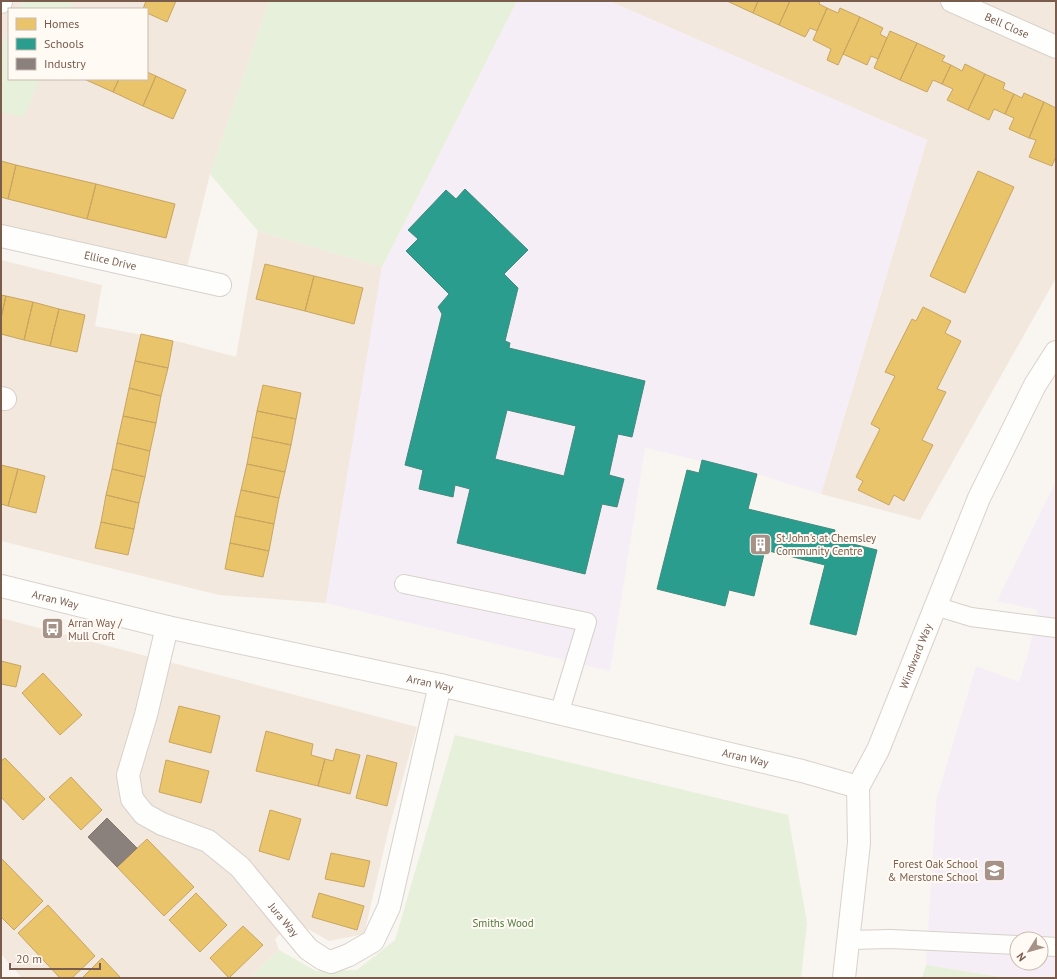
<svg xmlns="http://www.w3.org/2000/svg" width="1057" height="979" font-family="'PT Sans',sans-serif">
  <style>
    .residential { fill: #f2e8de; fill-rule: evenodd }
    .education { fill: #f6eef6; fill-rule: evenodd }
    .green { fill: #e7f0db }
    .homes { fill: #e9c46a; stroke: #c8a561 }
    .schools { fill: #2a9d8f; stroke: #428a7b; fill-rule: evenodd }
    .industry { fill: #8a817c; stroke: #85766e }
    .lines { fill: none; stroke-linecap: round; stroke-linejoin: round }
    .lane-casing { stroke: #d7d1cb; stroke-width: 20 }
    .street-casing { stroke: #d7d1cb; stroke-width: 24 }
    .secondary-casing { stroke: #d9d2cb; stroke-width: 24 }
    .lane { stroke: #fefefd; stroke-width: 18 }
    .street { stroke: #fefefd; stroke-width: 22 }
    .secondary { stroke: #fefefd; stroke-width: 22 }
    .labels { text-anchor: middle; dominant-baseline: central; stroke-width: 4; stroke-linejoin: round; paint-order: stroke }
    .street-label { font-size: 11px; fill: #7a5c4d; stroke: #fffaf3 }
    .poi-label { font-size: 11px; fill: #7a5c4d; stroke: #fffaf3; text-anchor: start }
    .park-label { font-size: 11px; fill: #537a41; stroke: #fffaf3 }
  </style>
  <rect width="100%" height="100%" fill="#f9f5f0"/>
  <path class="residential" d="M1 1H269L210 174 186 271 1 225ZM9 9H147V79H9Z
    M609 1H1056V278L920 520 821 494 927 140Z
    M258 231 382 267 326 603 219 595 1 541V260L102 285 95 326 180 342 236 357Z
    M1 618 417 727 389 828 364 934 329 941 306 928 296 918 275 939 279 950 250 978H22L1 954Z"/>
  <path class="education" d="M517 1H609L927 140 821 494 757 474 645 448 610 671 326 603 382 267Z
    M1056 481V978H1008L926 965 936 801 976 666 1019 682 1029 651 1038 610 997 601ZM1017 939H1041V963H1017Z"/>
  <path class="green" d="M23 1H73L70 9H19Z
    M269 1H517L382 267 258 231 210 174Z
    M9 30V79H40L24 117 1 112V46Z
    M455 735 788 815 807 923 801 978H250L279 950 316 971 357 970 395 940Z
    M926 965 1008 978H922Z"/>
  <path class="homes" d="M146 1H176L167 22 147 13V9H143Z
    M727 1H758L753 13Z
    M758 1H790L779 25 753 13Z
    M790 1H820L819 4 827 8 817 31 810 28 805 37 779 25Z
    M827 8 838 13 840 8 860 17 838 65 827 60 831 49 813 40Z
    M860 17 883 28 880 34 887 38 878 59 871 56 867 65 843 54Z
    M890 31 917 43 900 80 874 68Z
    M917 43 945 56 942 61 951 65 942 84 933 80 927 92 900 80Z
    M965 64 985 74 968 110 947 100 953 89 942 84 951 65 962 71Z
    M147 72 156 76 143 106 113 92 119 79H147Z
    M985 74 1005 83 1003 89 1014 94 1005 114 994 109 989 120 968 110Z
    M156 76 186 90 173 119 143 106Z
    M84 79H119L113 92Z
    M1024 93 1044 102 1029 138 1009 129 1014 118 1005 114 1014 94 1022 98Z
    M1044 102 1056 108V156L1052 166 1029 157 1036 140 1029 138Z
    M1 161 16 165 8 199 1 197Z
    M16 165 96 184 87 219 8 199Z
    M978 171 1014 187 965 293 930 276Z
    M96 184 175 204 166 238 87 219Z
    M265 264 314 276 305 311 256 299Z
    M314 276 363 288 354 324 305 311Z
    M1 295 6 296 1 318Z
    M6 296 33 302 24 340 1 334V318Z
    M33 302 59 309 50 346 24 340Z
    M923 307 951 321 945 333 961 341 937 389 946 392 922 440 933 445 904 501 894 495 889 505 858 490 863 481 856 477 880 429 871 424 895 376 885 372 912 319 916 321Z
    M59 309 85 315 77 352 50 346Z
    M141 334 173 341 168 368 135 361Z
    M135 361 168 368 161 396 129 388Z
    M263 385 301 393 296 419 257 411Z
    M129 388 161 396 156 423 123 416Z
    M257 411 296 419 291 445 252 437Z
    M123 416 156 423 150 451 117 443Z
    M252 437 291 445 285 472 247 464Z
    M117 443 150 451 145 477 112 469Z
    M247 464 285 472 279 498 241 490Z
    M1 465 18 469 8 506 1 504Z
    M18 469 45 476 36 513 8 506Z
    M112 469 145 477 139 503 106 495Z
    M241 490 279 498 274 524 235 516Z
    M106 495 139 503 134 529 101 522Z
    M235 516 274 524 269 551 230 543Z
    M101 522 134 529 128 555 95 548Z
    M230 543 269 551 263 577 225 569Z
    M1 661 21 666 16 687 1 684Z
    M43 673 82 715 60 735 22 693Z
    M179 706 220 716 211 753 169 742Z
    M266 731 313 744 311 755 325 759 318 786 256 771Z
    M336 749 360 755 350 794 318 786 325 759 333 761Z
    M367 755 397 763 387 806 356 798Z
    M5 758 45 799 23 820 1 797V761Z
    M166 760 209 771 201 803 159 792Z
    M71 777 102 810 81 830 49 797Z
    M270 810 301 819 289 860 259 851Z
    M147 839 194 887 164 916 117 867Z
    M331 853 370 861 364 887 325 879Z
    M1 858 43 901 14 930 1 917Z
    M196 893 227 925 200 952 169 920Z
    M319 893 364 906 357 930 312 917Z
    M48 905 95 956 72 978H60L18 933Z
    M243 926 263 945 229 978 210 958Z
    M102 958 121 978H82Z"/>
  <path class="schools" d="M465 189 528 250 504 274 518 288 505 341 510 343 509 348 645 381 632 437 618 434 609 475 624 479 617 507 602 504 585 574 457 543 470 489 455 485 453 497 419 489 423 470 405 465 442 314 438 307 449 294 406 251 418 239 408 230 446 190 456 199ZM507 410 576 426 564 476 495 459Z
    M702 460 757 474 748 509 835 530 833 539 877 550 856 635 810 624 825 565 765 550 754 596 729 590 725 606 657 589 687 470 699 473Z"/>
  <path class="industry" d="M107 818 137 848 117 867 88 837Z"/>
  <g class="lines">
    <defs>
      <path id="lane" d="M404 584 587 622 559 714
        M935 606 971 617 1056 628
        M849 940 891 939 1017 945
        M1041 946 1056 947"/>
      <g id="street">
        <path id="s1" d="M952 1 1056 47"/>
        <path d="M1 2V1"/>
        <path id="s2" d="M1 236 220 285"/>
        <path d="M1 398 5 399"/>
        <path id="s3" d="M167 627 146 715 128 775 132 799 144 814 162 824 208 841 240 867 308 949 323 959 331 962 349 955 373 941 389 907 440 685"/>
      </g>
      <g id="secondary">
        <path id="s4" d="M1 586 167 627 440 685 802 771 858 787"/>
        <path id="s5" d="M844 978 859 843 858 787 878 750 979 498 1035 385 1056 352"/>
      </g>
    </defs>
    <use href="#lane" class="lane-casing"/>
    <use href="#street" class="street-casing"/>
    <use href="#secondary" class="secondary-casing"/>
    <use href="#lane" class="lane"/>
    <use href="#street" class="street"/>
    <use href="#secondary" class="secondary"/>
  </g>
  <defs>
    <symbol id="building-square" viewBox="-11 -11 22 22"><rect x="-9" y="-9" width="18" height="18" rx="4" fill="#a69286" stroke="#fffaf3"/><path d="M-4-6H4V6H1V3H-1V6H-4ZM-2.5-4.3h1.7v1.8h-1.7ZM.8-4.3h1.7v1.8H.8ZM-2.5-1h1.7V.8h-1.7ZM.8-1h1.7V.8H.8Z" fill="#fff"/></symbol>
    <symbol id="bus-square" viewBox="-11 -11 22 22"><rect x="-9" y="-9" width="18" height="18" rx="4" fill="#a69286" stroke="#fffaf3"/><path d="M-5-6H5V4H4V6H2V4H-2V6H-4V4H-5ZM-3.5-4V0h7V-4ZM-3.5 1.2v1.5H-2V1.2ZM2 1.2v1.5H3.5V1.2Z" fill="#fff"/></symbol>
    <symbol id="school-square" viewBox="-11 -11 22 22"><rect x="-9" y="-9" width="18" height="18" rx="4" fill="#a69286" stroke="#fffaf3"/><path d="M0-5L7-2L0 1L-7-2ZM-4 1L0 2.5L4 1V4Q0 6-4 4Z" fill="#fff"/></symbol>
  </defs>
  <g fill-rule="evenodd">
    <use href="#building-square" x="748" y="532" width="25" height="25"/>
    <use href="#bus-square" x="40" y="616" width="25" height="25"/>
    <use href="#school-square" x="982" y="858" width="25" height="25"/>
  </g>
  <g class="labels">
    <g class="street-label">
      <text stroke="none"><textPath href="#s1" startOffset="60">Bell Close</textPath></text>
      <text stroke="none"><textPath href="#s2" startOffset="112">Ellice Drive</textPath></text>
      <text stroke="none"><textPath href="#s4" startOffset="56">Arran Way</textPath></text>
      <text stroke="none"><textPath href="#s5" startOffset="335">Windward Way</textPath></text>
      <text stroke="none"><textPath href="#s4" startOffset="440">Arran Way</textPath></text>
      <text stroke="none"><textPath href="#s4" startOffset="764">Arran Way</textPath></text>
      <text stroke="none"><textPath href="#s3" startOffset="376">Jura Way</textPath></text>
    </g>
    <g class="poi-label">
      <text x="776" y="538">St John's at Chemsley<tspan x="776" dy="13">Community Centre</tspan></text>
      <text x="68" y="623">Arran Way /<tspan x="68" dy="13">Mull Croft</tspan></text>
      <text x="978" y="864" text-anchor="end">Forest Oak School<tspan x="978" dy="13">&amp; Merstone School</tspan></text>
    </g>
    <g class="park-label">
      <text x="503" y="923">Smiths Wood</text>
    </g>
  </g>
  <rect width="1057" height="979" fill="none" stroke="#7a5c4d" stroke-width="4"/>
  <rect x="8" y="8" width="140" height="72" fill="#fffaf3" stroke="#cabbb1"/>
  <rect x="16" y="18" width="20" height="12" fill="#e9c46a" stroke="#cabbb1"/>
  <text x="44" y="28" font-size="12" fill="#7a5c4d">Homes</text>
  <rect x="16" y="38" width="20" height="12" fill="#2a9d8f" stroke="#cabbb1"/>
  <text x="44" y="48" font-size="12" fill="#7a5c4d">Schools</text>
  <rect x="16" y="58" width="20" height="12" fill="#8a817c" stroke="#cabbb1"/>
  <text x="44" y="68" font-size="12" fill="#7a5c4d">Industry</text>
  <g transform="translate(1029 951) rotate(233)"><circle r="19" fill="#fffaf3" stroke="#cabbb1"/>
  <path d="M0-3L7 15L0 10L-7 15Z" fill="#a69286"/>
  <text y="-6" font-size="11" font-weight="bold" text-anchor="middle" fill="#7a5c4d">N</text>
  </g>
  <path d="M10 963v6h90v-6" fill="none" stroke="#7a5c4d" stroke-width="2"/>
  <text x="16" y="963" font-size="12" fill="#7a5c4d" stroke="#fffaf3" stroke-width="3" paint-order="stroke">20 m</text>
</svg>
